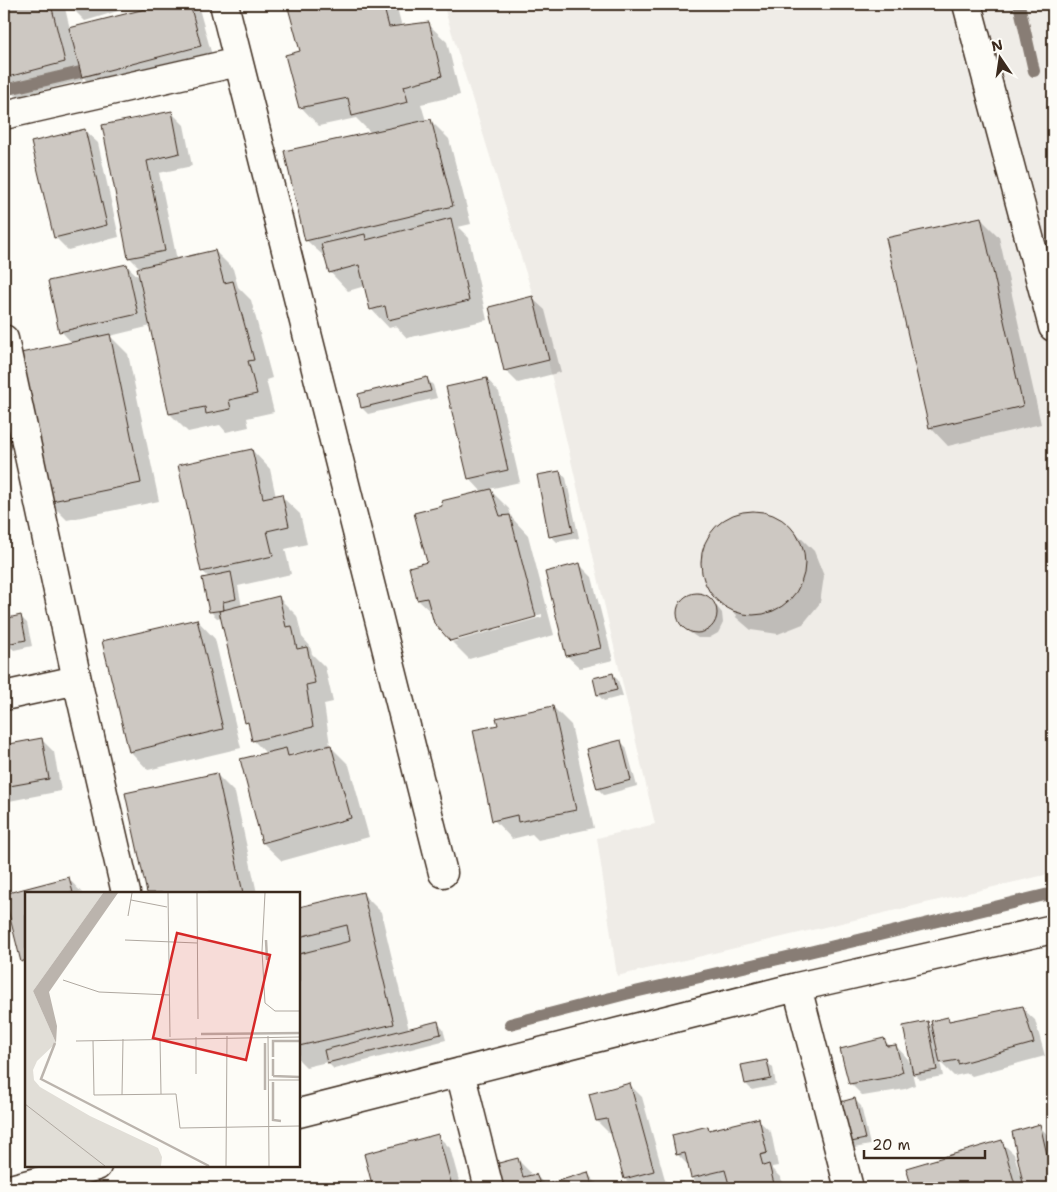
<svg xmlns="http://www.w3.org/2000/svg" width="1057" height="1192" font-family="'Shantell Sans',sans-serif">
  <style>
    .built { fill: #efece7 }
    .shadow { fill: #0003; fill-rule: evenodd }
    .lines { fill: none; stroke-linecap: round; stroke-linejoin: round }
    .stream { stroke: #887d74; stroke-width: 12 }
    .building { fill: #cdc8c2; stroke: #3b2a1e }
    .minor-casing { stroke: #3b2a1e; stroke-width: 31 }
    .minor { stroke: #fdfcf7; stroke-width: 28 }
    .inset-river { fill: none; stroke: #bbb4ad; stroke-width: 2.5 }
    .inset-road { fill: none; stroke: #afa8a0; stroke-width: 1 }
    .view { fill: #d62828; fill-opacity: 0.15; stroke: #d62828; stroke-width: 2.5 }
    .inset-edge { fill: none; stroke: #3b2a1e; stroke-width: 2.5 }
  </style>
  <rect width="100%" height="100%" fill="#fdfcf7"/>
  <filter id="ink" filterUnits="userSpaceOnUse"><feTurbulence type="fractalNoise" baseFrequency=".02" numOctaves="2"/><feDisplacementMap in="SourceGraphic" scale="10" xChannelSelector="R" yChannelSelector="G"/><feConvolveMatrix kernelMatrix="1 2 1 2 8 2 1 2 1" color-interpolation-filters="sRGB"/></filter>
  <g filter="url(#ink)">
    <path class="built" d="M443 4H1053V873L617 976 597 838 655 824 533 296Z"/>
    <path class="shadow" d="M4 4H64L70 29 170 4H192L200 12 213 59 95 89 81 75 83 80 19 96 4 91Z
      M71 4H119L121 10 85 21 72 8Z
      M288 4H396L402 27 428 24 447 42 460 95 421 104 426 121 430 120 449 139 471 224 458 227 469 238 487 320 407 338 396 326 389 328 371 309 365 286 348 291 330 272 326 258 306 240 371 133 356 118 319 126 301 107V52Z
      M171 112 184 125 192 166 159 173 177 260 215 251 233 269 238 287 251 300 272 378 266 380 274 412 247 418 249 427 226 432 220 425 188 432 170 414 151 326 110 336 128 354 159 501 67 520 49 502 72 343 61 331 126 265 141 279 140 268 129 257 103 126Z
      M85 131 98 143 119 237 68 250 55 237Z
      M980 218 999 237 1041 424 948 446 930 427Z
      M532 298 545 310 561 372 518 383 505 370Z
      M427 379 433 385 437 398 368 414 362 408 359 395Z
      M487 379 499 392 520 482 489 489 509 509 512 518 528 535 554 635 469 659 452 642 542 617V614L452 639V642L435 623 433 614 418 600 443 507 483 493 469 478Z
      M252 450 270 469 276 497 281 496 300 514 307 544 285 549 291 574 238 586 242 607 279 598 297 616 302 637 310 646 312 654 325 667 333 702 324 704 330 745H329L349 765 369 837 282 861 263 843 267 754 253 740 250 726 246 722 222 617 217 618 211 612 204 579 210 578 202 571ZM310 750V752L293 757 290 754Z
      M560 472 566 478 579 538 557 542 551 536Z
      M747 512 774 516 795 532 814 551 824 576 820 603 803 624 778 634 751 630 730 612 736 617 737 615 726 606V608L711 593 702 569 706 542 722 521Z
      M4 515 8 536H4Z
      M579 564 592 577 613 660 580 668 567 656Z
      M698 594 709 597 722 613 723 623 718 633 709 638H698L689 632 683 625 678 615 680 605 688 596Z
      M21 617 27 623 32 646 14 650 7 644 4 621Z
      M197 620 215 639 241 748 148 770 130 751Z
      M612 674 618 680 623 696 604 701 598 695 595 679Z
      M553 707 571 725 594 828 538 840 532 834 512 839 494 820 499 726Z
      M41 739 54 752 61 791 4 802V747Z
      M620 741 626 747 637 786 604 795 598 789Z
      M216 774 235 793 257 893H149L127 794Z
      M69 879 82 893H26V966L22 961 5 896Z
      M363 894 381 912 409 1030 437 1023 443 1029 446 1040 334 1069 327 1062 306 1067 299 1060V955H300L299 954V908Z
      M1022 1008 1035 1020 1045 1056 972 1076 968 1073 954 1076 940 1062 943 1076 920 1080 912 1072 915 1085 905 1089 863 1096 850 1083 884 1040 891 1047 896 1046 908 1059 910 1065H912L928 1023 934 1029 947 1019 950 1022Z
      M767 1062 773 1068 776 1085 752 1090 746 1084Z
      M629 1084 642 1097 666 1183 648 1188H634L625 1179 612 1133 610 1134 597 1121Z
      M855 1100 861 1106 870 1145 854 1148 848 1142Z
      M758 1120 771 1132 778 1166 772 1167V1169L781 1178 784 1188H731L730 1184 713 1188H702L692 1178 689 1166 677 1154 708 1128 711 1131Z
      M1039 1126 1052 1139 1053 1143V1188H913L907 1169 1001 1142 1014 1154 1020 1174H1022Z
      M437 1135 450 1148 461 1188H374L365 1155Z
      M517 1159 530 1172 531 1177 536 1175 546 1186 588 1174 601 1188H504L497 1165Z"/>
    <g class="lines">
      <path class="stream" d="M1019 4 1034 71
        M4 90 97 68
        M510 1024 626 994 809 952 1053 893"/>
    </g>
    <path class="building" d="M4 4H51L65 62 4 78Z
      M69 4H88L71 9Z
      M165 4H190L201 46 82 77 69 28Z
      M287 4H383L389 27 429 22 442 76 404 86 408 102 352 116 348 98 299 108 285 55 300 51Z
      M172 111 180 153 147 161 165 251 128 258 102 125Z
      M431 119 453 206 305 241 284 151Z
      M85 129 107 225 54 238 31 142Z
      M981 217 1023 406 929 428 886 238Z
      M451 218 469 301 388 320 385 306 370 310 359 265 329 273 321 244 365 234 366 240Z
      M215 250 224 283 233 281 254 360 248 361 257 394 229 400 231 409 206 414 205 407 169 414 137 268Z
      M127 264 138 314 59 332 48 281Z
      M533 296 549 360 504 371 489 307Z
      M110 334 141 483 47 502 16 354Z
      M427 377 431 391 361 408 358 394Z
      M487 378 508 470 468 479 446 387Z
      M252 449 263 498 282 494 289 526 267 531 273 556 201 572 178 465Z
      M560 471 573 532 549 537 537 475Z
      M491 489 500 516 510 515 536 617 450 641 434 623 427 598 417 600 409 567 427 562 414 513 442 506 441 501Z
      M701 563a52 52 0 1 1 104 0a52 52 0 1 1-104 0Z
      M580 563 601 648 566 656 545 572Z
      M231 572 236 599 223 602 224 610 209 612 202 578Z
      M677 613a20 20 0 1 1 40 0a20 20 0 1 1-40 0Z
      M279 596 286 627 292 626 297 649 307 647 315 683 306 685 313 727 252 741 248 722 245 723 219 611Z
      M21 615 26 640 6 644 4 632V619Z
      M197 619 223 729 129 752 102 641Z
      M613 673 617 690 597 695 593 678Z
      M553 706 576 810 518 822 517 815 492 821 473 730 498 725 496 718Z
      M42 738 49 779 4 787V745Z
      M621 740 631 780 597 789 586 749Z
      M331 745 351 818 262 843 240 759 286 748 288 756Z
      M217 773 243 893H147L125 793Z
      M69 877 73 893H26V960L21 962 4 894Z
      M363 892 394 1024 299 1046V954L350 941 347 925 299 937V907Z
      M1023 1006 1034 1043 958 1064V1060L940 1063 931 1021 948 1017 949 1021Z
      M438 1021 441 1034 327 1063 324 1050Z
      M928 1021 937 1070 913 1074 903 1026Z
      M884 1038 887 1046 896 1045 903 1072 892 1077 849 1084 840 1049Z
      M767 1060 771 1079 745 1084 741 1065Z
      M630 1083 654 1171 624 1179 607 1119 596 1121 589 1094Z
      M855 1098 865 1139 847 1143 837 1103Z
      M759 1118 767 1153 760 1155 763 1166 769 1164 775 1188H730L725 1170 691 1178 685 1153 676 1155 672 1135 708 1126 709 1130Z
      M1040 1124 1053 1181V1188H1024L1012 1132Z
      M438 1134 452 1186 445 1188H373L364 1154Z
      M1002 1140 1016 1188H912L906 1168Z
      M518 1158 523 1177 536 1174 541 1186 588 1172 593 1188H502L495 1164Z"/>
    <g class="lines">
      <defs>
        <path id="minor" d="M224 4 443 873
          M967 4 1053 327
          M4 115 238 62
          M4 339 77 680 126 893
          M4 696 77 680
          M797 987 849 1188
          M460 1072 489 1188
          M299 1113 797 987 1053 929
          M14 1188 97 1166"/>
      </defs>
      <use href="#minor" class="minor-casing"/>
      <use href="#minor" class="minor"/>
    </g>
  </g>
  <g transform="translate(25 892)">
    <rect width="275" height="275" fill="#fdfcf7"/>
    <path d="M0 1H78L8 99 31 151 12 169 8 178 9 188 15 195 65 224 133 256 137 265 136 274H0Z" fill="#e1ded7"/>
    <path d="M78 1H93L24 100 32 134 31 151 8 99Z" fill="#bbb4ad"/>
    <path class="inset-river" d="M241 48 242 68M176 142 275 141M30 151 16 187 184 274M240 151V198M248 165V149H275M248 167V184M248 184 275 185M248 190V228L256 229"/>
    <path class="inset-road" d="M143 1 145 145M172 1 173 127M240 1 237 59 240 111 250 119H275M106 8 142 15M103 24 107 1M100 48 172 51M38 88 74 100 145 103M243 144 244 274M171 145V182M135 146 136 202M51 149 275 145M68 149 69 203 151 202 155 236 275 234M244 188H275M97 203 98 147M0 212 80 274M201 274 202 144"/>
    <path class="view" d="M152 41 245 63 221 168 128 146Z"/>
    <rect width="275" height="275" class="inset-edge"/>
  </g>
  <rect width="1057" height="1192" fill="none" stroke="#fdfcf7" stroke-width="20"/>
  <rect x="10" y="10" width="1037" height="1172" fill="none" stroke="#3b2a1e" stroke-width="2" filter="url(#ink)"/>
  <g transform="translate(1000 58) rotate(347)" stroke="#fdfcf7" stroke-width="4" paint-order="stroke">
  <path d="M0-4L9 19L0 12L-9 19Z" fill="#3b2a1e"/>
  <text y="-8" font-size="14" font-weight="bold" text-anchor="middle" fill="#3b2a1e">N</text>
  </g>
  <path d="M864 1150v8h121v-8" fill="none" stroke="#3b2a1e" stroke-width="2.5"/>
  <text x="872" y="1150" font-size="15" fill="#3b2a1e" stroke="#fdfcf7" stroke-width="4" paint-order="stroke">20 m</text>
</svg>
